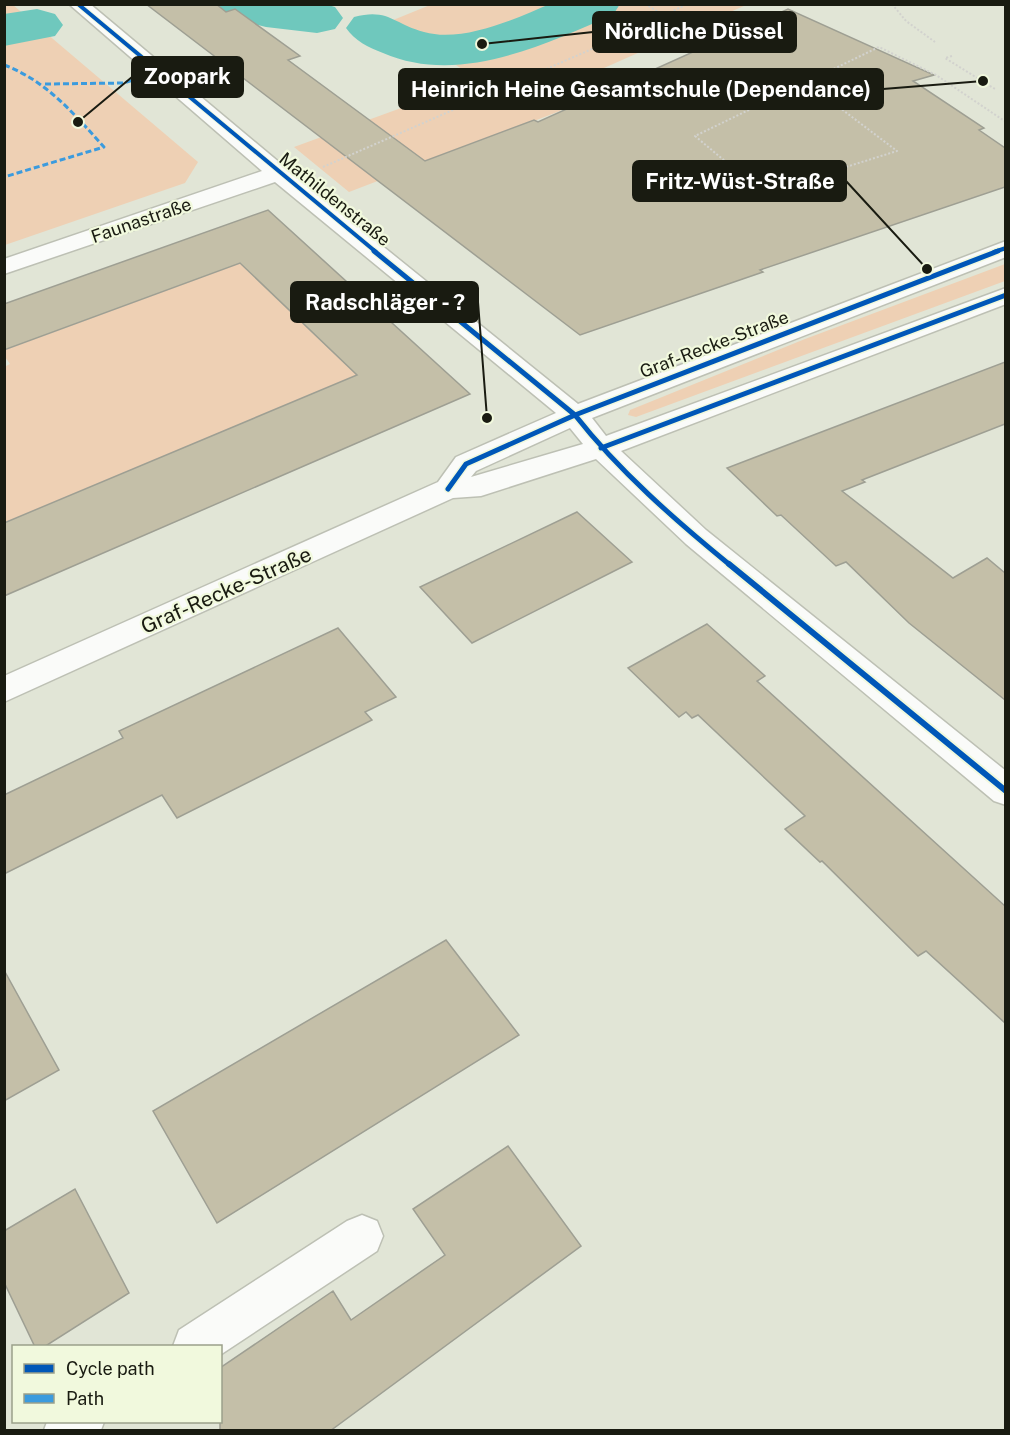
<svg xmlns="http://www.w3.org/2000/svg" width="1010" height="1435" font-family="'Public Sans',sans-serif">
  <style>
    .green { fill: #eed0b4 }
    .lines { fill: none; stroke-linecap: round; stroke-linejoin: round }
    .river { fill: #6fc8bd; fill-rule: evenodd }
    .building { fill: #c4bfa8; stroke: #9e9f93; stroke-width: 1.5 }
    .minor-casing { stroke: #bdc0b4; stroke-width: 3 }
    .path { stroke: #d2d2ce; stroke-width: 2; stroke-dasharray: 2 2; stroke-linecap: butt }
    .minor { fill: #fafbf9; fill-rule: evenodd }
    .quiet { stroke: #3b9bde; stroke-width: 3; stroke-dasharray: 6 3; stroke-linecap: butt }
    .cycleway-far2-casing { stroke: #f1f9dd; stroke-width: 6 }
    .cycleway-far1-casing { stroke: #f1f9dd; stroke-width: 8 }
    .cycleway-casing { stroke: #f1f9dd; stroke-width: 10 }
    .cycleway-far2 { stroke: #0057b8; stroke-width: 4 }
    .cycleway-far1 { stroke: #0057b8; stroke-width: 5 }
    .cycleway { stroke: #0057b8; stroke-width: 6 }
    .labels { text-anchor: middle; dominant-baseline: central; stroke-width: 4.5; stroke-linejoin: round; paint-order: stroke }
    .far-street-label { font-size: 18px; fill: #191b11; stroke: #f1f9dd }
    .street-label { font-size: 21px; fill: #191b11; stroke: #f1f9dd }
    .leader { fill: none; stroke: #191b11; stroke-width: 2 }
    .callout-dot { fill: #191b11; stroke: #f1f9dd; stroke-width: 2 }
    .callout { fill: #191b11; stroke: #191b11; stroke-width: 2 }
    .callout-label { font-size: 22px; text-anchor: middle; font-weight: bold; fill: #fff }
  </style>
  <rect width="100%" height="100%" fill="#e1e5d6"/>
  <path class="green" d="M4 5H13L198 162 185 183 5 245Z
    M430 5H746L595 72 560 111 349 192 294 147 478 80 456 65 408 59 354 36Z
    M240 263 318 338 341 330 394 367 5 523 4 367 10 364 5 357V350Z
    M1005 264V281L636 417 628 415 630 410 805 339Z"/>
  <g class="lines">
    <path class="river" d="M212 4H325L335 7 343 18 335 29 317 33 266 27 219 15Z
      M550 4H620L613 15C543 45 459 86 383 53 368 47 355 41 346 28L354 17C389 8 393 24 424 32 462 43 515 19 550 4Z
      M37 9 55 14 63 25 55 36 4 46V14Z"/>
  </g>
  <path class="building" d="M146 4H216L226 12 235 9 300 56 288 60 425 161 534 120 538 122 788 9 934 75 913 81 984 128 979 130 1005 148V187L760 270 763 272 580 335Z
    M268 210 470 394 4 596V523L357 375 240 263 4 350V304Z
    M1005 362V424L862 480 865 482 842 491 953 578 987 558 1005 573V700L909 623 846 562 836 566 781 515 777 516 727 468Z
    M577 512 632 562 472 643 420 587Z
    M707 624 765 676 757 681 1005 906V1023L926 951 918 956 822 861 820 862 785 829 805 816 698 715 692 718 686 712 679 717 628 668Z
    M338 628 396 697 365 712 372 720 177 818 162 795 4 874V795L123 738 119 731Z
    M446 940 519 1035 217 1223 153 1111Z
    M4 970 59 1070 4 1101Z
    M508 1146 581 1246 330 1431H220V1368L333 1291 351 1320 445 1255 413 1209Z
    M75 1189 129 1293 44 1347H35L4 1282V1231Z"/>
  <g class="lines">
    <defs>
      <path id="minor" d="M69 4H90L286 168 578 404 1006 241V257L592 418 606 436 1006 288V304L621 451 706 530 1006 771V805L994 801 686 544 596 459 481 496 453 498 4 702V676L438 482 456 457 556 413 275 182 4 274V259L262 171ZM570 428 583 444 471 477 476 471Z
        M362 1215 377 1221 383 1236 377 1251 220 1355V1346H173L179 1330 347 1221Z
        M47 1422H104L101 1430H44Z"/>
    </defs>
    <use href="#minor" class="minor-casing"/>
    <path class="path" d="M645 4 664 15
      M892 4 906 21 935 42
      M952 56 945 58 995 89
      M807 83 897 151 763 193 695 136 879 47 936 75 1006 122
      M323 167 633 31 687 4"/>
    <use href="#minor" class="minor"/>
    <path class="quiet" d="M4 65C47 81 74 114 104 147L4 177
      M45 84 124 83 160 72"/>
    <defs>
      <path id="cycleway-far2" d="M78 4 376 252
        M994 252 1006 248"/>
      <path id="cycleway-far1" d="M374 251 575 415C619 471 675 520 730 565
        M601 448 1006 295
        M448 489 466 464 575 415 998 251"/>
      <path id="cycleway" d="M729 564 1006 791"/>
    </defs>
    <use href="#cycleway-far2" class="cycleway-far2-casing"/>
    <use href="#cycleway-far1" class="cycleway-far1-casing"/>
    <use href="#cycleway" class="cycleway-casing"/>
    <use href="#cycleway-far2" class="cycleway-far2"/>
    <use href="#cycleway-far1" class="cycleway-far1"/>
    <use href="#cycleway" class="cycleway"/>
  </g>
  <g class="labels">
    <g class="far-street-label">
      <text transform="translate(335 199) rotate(39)">Mathildenstraße</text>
      <text transform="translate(141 220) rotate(-19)">Faunastraße</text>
      <text transform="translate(714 344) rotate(-21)">Graf-Recke-Straße</text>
    </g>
    <g class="street-label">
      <text transform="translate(226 590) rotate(-24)">Graf-Recke-Straße</text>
    </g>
  </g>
  <path class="leader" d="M482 44L593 32M78 122L132 77M983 81L883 89M927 269L846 181M487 418L478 302"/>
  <g class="callout-dot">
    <circle cx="482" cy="44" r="6"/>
    <circle cx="78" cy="122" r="6"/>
    <circle cx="983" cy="81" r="6"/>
    <circle cx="927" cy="269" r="6"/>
    <circle cx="487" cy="418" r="6"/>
  </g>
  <g class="callout">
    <rect x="593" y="12" width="203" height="40" rx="6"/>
    <rect x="132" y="57" width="111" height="40" rx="6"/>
    <rect x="399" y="69" width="484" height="40" rx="6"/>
    <rect x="633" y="161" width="213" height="40" rx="6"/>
    <rect x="291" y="282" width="187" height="40" rx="6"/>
  </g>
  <g class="callout-label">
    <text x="694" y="39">Nördliche Düssel</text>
    <text x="187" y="84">Zoopark</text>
    <text x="641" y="97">Heinrich Heine Gesamtschule (Dependance)</text>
    <text x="740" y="189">Fritz-Wüst-Straße</text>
    <text x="385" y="310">Radschläger - ?</text>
  </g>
  <rect width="1010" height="1435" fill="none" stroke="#191b11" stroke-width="12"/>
  <rect x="12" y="1345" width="210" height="78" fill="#f1f9dd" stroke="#9ba08b" stroke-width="1.5"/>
  <rect x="24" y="1364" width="30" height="9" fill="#0057b8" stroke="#9ba08b" stroke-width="1.5"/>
  <text x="66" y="1375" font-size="18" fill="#191b11">Cycle path</text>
  <rect x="24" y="1394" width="30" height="9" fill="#3b9bde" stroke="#9ba08b" stroke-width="1.5"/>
  <text x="66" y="1405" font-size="18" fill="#191b11">Path</text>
</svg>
